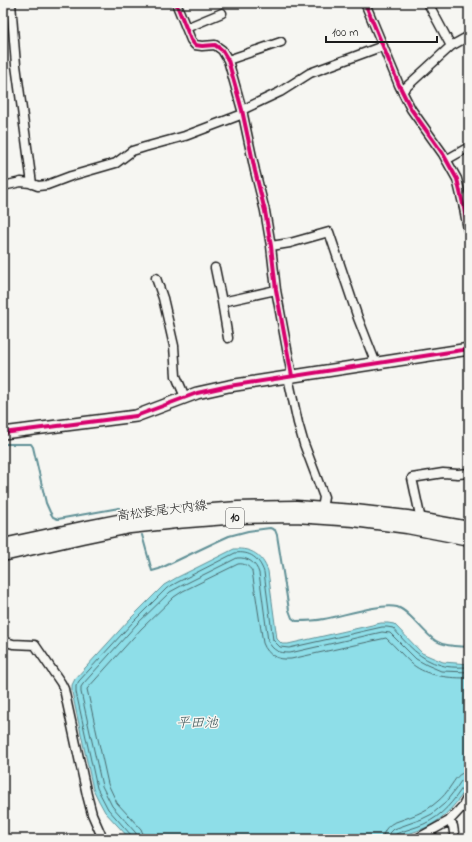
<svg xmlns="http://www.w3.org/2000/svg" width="472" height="842" font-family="'Indie Flower','Klee One',sans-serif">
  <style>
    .water { fill: #8edee8; stroke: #609096 }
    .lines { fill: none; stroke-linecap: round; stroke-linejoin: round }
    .shore { stroke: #4a6a6e; stroke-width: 1 }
    .stream { stroke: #609096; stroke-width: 2 }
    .street-casing { stroke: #1c1c1c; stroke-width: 11 }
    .secondary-casing { stroke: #1c1c1c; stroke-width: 14 }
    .primary-casing { stroke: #1c1c1c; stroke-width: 15 }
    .street { stroke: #f6f6f2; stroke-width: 8 }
    .secondary { stroke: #f6f6f2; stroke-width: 11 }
    .primary { stroke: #f6f6f2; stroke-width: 12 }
    .cycleway-casing { stroke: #f6f6f2; stroke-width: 6 }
    .cycleway { stroke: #d6006c; stroke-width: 4 }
    .labels { text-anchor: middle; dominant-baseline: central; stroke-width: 3; stroke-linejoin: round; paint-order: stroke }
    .shield { fill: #f6f6f2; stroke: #5d5d5c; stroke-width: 1 }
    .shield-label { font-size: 12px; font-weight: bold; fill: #1c1c1c }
    .street-label { font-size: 13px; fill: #1c1c1c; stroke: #f6f6f2 }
    .water-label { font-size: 14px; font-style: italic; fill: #3e5659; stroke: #f6f6f2 }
  </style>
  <rect width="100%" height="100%" fill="#f6f6f2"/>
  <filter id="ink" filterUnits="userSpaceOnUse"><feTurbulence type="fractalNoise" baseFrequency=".025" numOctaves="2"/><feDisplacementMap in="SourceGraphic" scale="8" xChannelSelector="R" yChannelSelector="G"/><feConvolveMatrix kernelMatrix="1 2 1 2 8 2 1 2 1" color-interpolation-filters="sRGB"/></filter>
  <g filter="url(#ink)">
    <path class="water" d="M234 549C252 548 262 555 268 571L277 639 282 644H288L381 623H388L394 624 422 653 431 657 443 662 469 664V784C458 802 445 819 425 828 415 832 404 835 393 839H130L105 812 99 801 93 789 72 692V685L75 679 130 619 164 585 176 578Z"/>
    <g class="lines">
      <path class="shore" d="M132 839 131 835 108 809 97 788 76 692V686L79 681 133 622 167 588 178 582 235 553C250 551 259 558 264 572L273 640 280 647 289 648 382 627H387L393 628C407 644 420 660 441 665 450 668 460 667 469 667
        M138 839 137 835 135 832 112 806 102 786 81 692V687L83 684 136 625 170 592 181 586 237 558C248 557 256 563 259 573L268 641C273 651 279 653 290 653L382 632 390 633 416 659 427 665 441 671 469 672
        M144 839 143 834 141 829 117 803 108 784 87 689 141 629 174 597 183 591 238 564C244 563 249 566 252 571L263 643C268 656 278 660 291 659L386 638C395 646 403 656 412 664 428 677 450 678 469 678
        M383 839C383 832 386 827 393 823 409 817 425 813 438 801 443 797 447 792 450 787 456 779 458 772 469 772
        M389 839 390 833 394 829 422 819 432 814 444 804 455 790 461 781 465 779 469 778
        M394 839V836L396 834C405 830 415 828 424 824 442 816 454 801 464 785L469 783"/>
      <path class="stream" d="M3 444H31L33 447 46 503 50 512 53 517 58 519 119 508 122 510
        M142 535 152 571 159 569 218 541 229 536 248 531 270 528 275 530 277 535 289 610 292 618 296 621C305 621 315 621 324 619 342 616 380 603 397 607 410 611 423 633 436 641 446 647 458 646 469 647"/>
      <defs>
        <path id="street" d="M11 3 16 65 32 184
          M176 3 191 40 195 45 202 46 215 45 222 50 228 60 242 110 255 171 265 211 271 246 276 290 292 376
          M365 3 399 85 411 109 443 154 457 179 464 208 469 235
          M432 3 429 5 451 46
          M186 28 222 13
          M228 60 281 42
          M402 91 451 46 469 36
          M242 110 280 92 310 73 383 46
          M446 160 469 147
          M3 186 21 182 30 183 38 186 47 185 71 176 116 163 132 151 145 147 185 136 243 114
          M271 246 290 243 329 232 358 318 376 364
          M215 268 222 302 228 338
          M156 278 163 298 174 346 176 376 185 397
          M222 302 276 290
          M288 377 298 423 304 444 324 497 322 509
          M421 520 412 478 443 473 458 474 469 473
          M3 641 13 644 35 645 61 683 64 689 87 795 92 814 103 839
          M449 821 453 826 455 839
          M420 837 449 821 463 806 469 795"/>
        <path id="secondary" d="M3 433 136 416 197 393 229 386 469 349"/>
        <path id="primary" d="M3 545 82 528 128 519 175 513 238 508 296 507 355 511 407 517 469 528
          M3 555 82 537 130 527 176 522 239 517 296 516 354 520 407 527 469 539"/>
      </defs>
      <use href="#street" class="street-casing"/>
      <use href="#secondary" class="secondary-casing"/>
      <use href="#primary" class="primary-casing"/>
      <use href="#street" class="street"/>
      <use href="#secondary" class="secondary"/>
      <use href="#primary" class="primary"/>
      <defs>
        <path id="cycleway" d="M176 3 191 40 195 45 202 46 215 45 222 50 228 60 242 110 255 171 265 211 271 246 276 290 292 376
          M365 3 399 85 411 109 443 154 457 179 464 208 469 235
          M3 433 136 416 197 393 229 386 469 349"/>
      </defs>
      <use href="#cycleway" class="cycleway-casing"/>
      <use href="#cycleway" class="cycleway"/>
    </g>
  </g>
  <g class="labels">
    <rect class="shield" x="226" y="508" width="18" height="20" rx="3"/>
    <g class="shield-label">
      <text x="235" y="518">10</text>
    </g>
    <g class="street-label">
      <text transform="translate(162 511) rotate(-7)">高松長尾大内線</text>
    </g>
    <g class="water-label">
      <text x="197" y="723">平田池</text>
    </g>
  </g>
  <rect width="472" height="842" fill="none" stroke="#f6f6f2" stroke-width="16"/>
  <rect x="8" y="8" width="456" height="826" fill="none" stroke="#1c1c1c" stroke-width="1.5" filter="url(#ink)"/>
  <path d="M326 36v6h111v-6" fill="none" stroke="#1c1c1c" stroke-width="2"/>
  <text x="332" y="36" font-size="12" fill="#1c1c1c" stroke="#f6f6f2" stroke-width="3" paint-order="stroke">100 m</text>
</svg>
